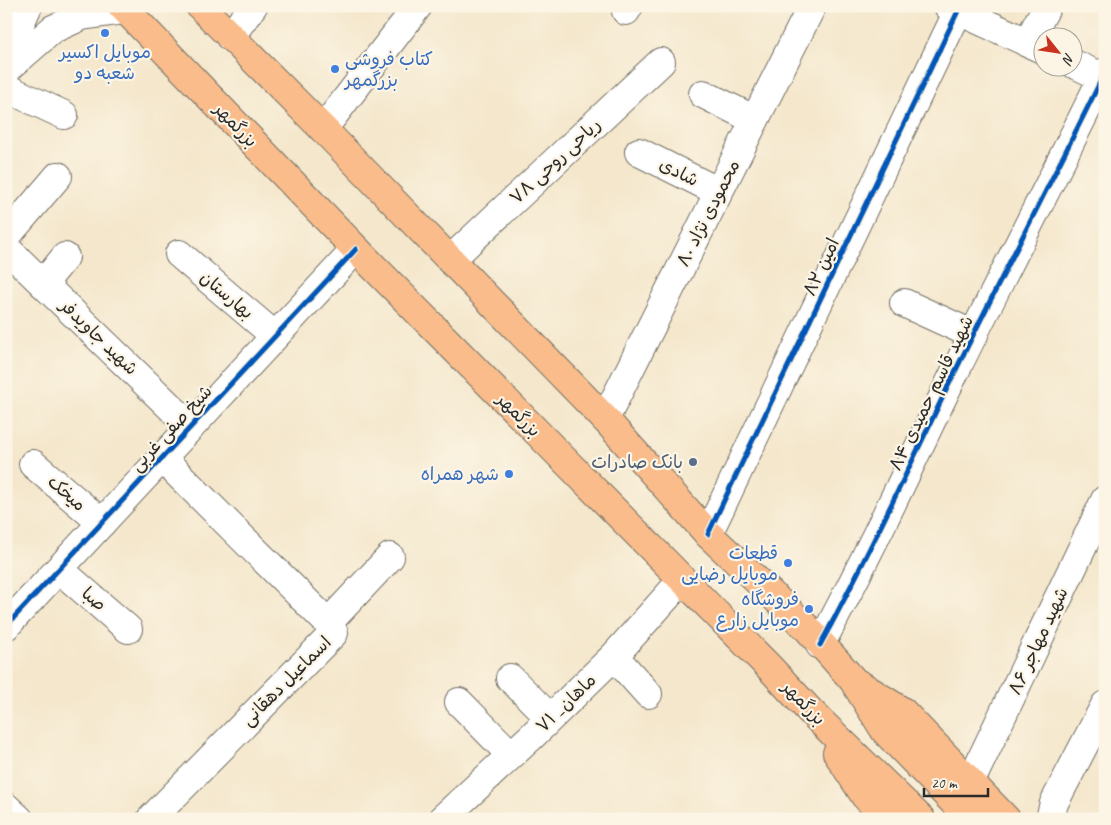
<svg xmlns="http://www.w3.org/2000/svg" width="1111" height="825" font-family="Caveat,'Playpen Sans Arabic',sans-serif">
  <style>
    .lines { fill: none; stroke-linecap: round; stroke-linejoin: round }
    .minor-casing { stroke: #716d63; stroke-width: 30 }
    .major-casing { stroke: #716d63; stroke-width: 30 }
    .minor { stroke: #fff; stroke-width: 28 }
    .major { stroke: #f9bc8a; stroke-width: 28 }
    .cycleway-casing { stroke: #fcf5e5; stroke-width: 8 }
    .cycleway { stroke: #0057b8; stroke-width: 5 }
    .shop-dot { fill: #3f7fe0; stroke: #fcf5e5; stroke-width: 2 }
    .service-dot { fill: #5c6f8a; stroke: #fcf5e5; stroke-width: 2 }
    .labels { text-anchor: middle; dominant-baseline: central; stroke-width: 4.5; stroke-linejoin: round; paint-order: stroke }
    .shop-label { font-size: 18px; fill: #366cbe; stroke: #fcf5e5; text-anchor: end }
    .street-label { font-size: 18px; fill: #2b2b2b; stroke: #fcf5e5 }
    .service-label { font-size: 18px; fill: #4e5e75; stroke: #fcf5e5; text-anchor: end }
  </style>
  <rect width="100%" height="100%" fill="#fcf5e5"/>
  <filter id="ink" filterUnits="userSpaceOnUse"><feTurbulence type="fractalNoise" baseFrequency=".02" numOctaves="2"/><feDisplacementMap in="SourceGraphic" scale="10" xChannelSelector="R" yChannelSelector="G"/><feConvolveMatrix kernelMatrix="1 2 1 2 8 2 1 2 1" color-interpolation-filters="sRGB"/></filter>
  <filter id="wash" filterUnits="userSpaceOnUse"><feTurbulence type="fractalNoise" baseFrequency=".0096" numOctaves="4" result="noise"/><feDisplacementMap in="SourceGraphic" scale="20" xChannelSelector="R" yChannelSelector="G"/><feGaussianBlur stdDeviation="1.12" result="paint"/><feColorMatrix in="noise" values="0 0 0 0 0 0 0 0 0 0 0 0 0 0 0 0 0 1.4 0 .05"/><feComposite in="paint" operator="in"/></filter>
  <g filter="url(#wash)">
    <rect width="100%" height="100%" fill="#f4e7cc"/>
  </g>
  <g filter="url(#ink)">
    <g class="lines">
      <defs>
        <path id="minor" d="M948 6 1044 50
          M626 11 629 6
          M230 37 253 6
          M1027 43 1047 6
          M6 54 28 6
          M1074 64 1102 77
          M6 70 53 29 82 16 125 10
          M6 88 64 115
          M703 94 755 120
          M323 129 418 6
          M639 152 719 192
          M6 237 58 176
          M6 248 191 427
          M179 254 275 336
          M450 260 661 62
          M43 284 65 257
          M904 303 974 335
          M605 419 812 6
          M33 464 102 523
          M708 534 958 11
          M59 569 128 629
          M328 623 390 557
          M6 626 356 249
          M820 645C867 559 908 469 951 380 1001 277 1055 175 1105 72
          M614 656 648 694
          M510 678 550 718
          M459 702 511 755
          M971 781 1105 500
          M6 807 19 819
          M151 819 334 633 328 623 162 458
          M442 819 531 737 614 656 682 580
          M1050 819 1054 803 1105 705"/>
        <path id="major" d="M122 6 356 249 769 667 811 712 921 819
          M200 6 323 129 605 419 708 534 807 628 853 680 885 731 970 819
          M859 684 902 711 1006 819
          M837 753 865 796 887 819"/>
      </defs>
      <use href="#minor" class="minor-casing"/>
      <use href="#major" class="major-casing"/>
      <use href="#minor" class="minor"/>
      <use href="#major" class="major"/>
      <defs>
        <path id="cycleway" d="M708 534 958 11
          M6 626 356 249
          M820 645C867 559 908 469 951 380 1001 277 1055 175 1105 72"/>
      </defs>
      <use href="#cycleway" class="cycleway-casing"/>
      <use href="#cycleway" class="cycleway"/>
    </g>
  </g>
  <g class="shop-dot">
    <circle cx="105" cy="33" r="5"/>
    <circle cx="335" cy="69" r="5"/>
    <circle cx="509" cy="474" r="5"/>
    <circle cx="788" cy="563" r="5"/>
    <circle cx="809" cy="609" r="5"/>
  </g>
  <circle class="service-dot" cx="693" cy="462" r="5"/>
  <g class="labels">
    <g class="shop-label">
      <text x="105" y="52" text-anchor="middle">موبایل اکسیر<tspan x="105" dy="21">شعبه دو</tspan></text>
      <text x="345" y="59" text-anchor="start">کتاب فروشی<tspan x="345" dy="21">بزرگمهر</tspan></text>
      <text x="499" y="474">شهر همراه</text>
      <text x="778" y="553">قطعات<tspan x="778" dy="21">موبایل رضایی</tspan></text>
      <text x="799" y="599">فروشگاه<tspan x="799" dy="21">موبایل زارع</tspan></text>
    </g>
    <g class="street-label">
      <text transform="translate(236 125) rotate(46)">بزرگمهر</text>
      <text transform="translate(555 161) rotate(-43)">ریاحی روحی ۷۸</text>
      <text transform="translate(679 172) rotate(27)">شادی</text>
      <text transform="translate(708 213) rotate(-63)">محمودی نژاد ۸۰</text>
      <text transform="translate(821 267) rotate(-65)">امین ۸۲</text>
      <text transform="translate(227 295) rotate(40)">بهارستان</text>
      <text transform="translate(99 337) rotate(44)">شهید جاویدفر</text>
      <text transform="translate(931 393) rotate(-64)">شهید قاسم حمیدی ۸۴</text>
      <text transform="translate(519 415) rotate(45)">بزرگمهر</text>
      <text transform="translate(171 428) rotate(-47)">شیخ صفی غربی</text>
      <text transform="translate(67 493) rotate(41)">میخک</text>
      <text transform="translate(94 599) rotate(41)">صبا</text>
      <text transform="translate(1038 641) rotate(-65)">شهید مهاجر ۸۶</text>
      <text transform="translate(286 681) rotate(-45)">اسماعیل دهقانی</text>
      <text transform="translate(566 703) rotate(-44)">۷۱ _ماهان</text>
      <text transform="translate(804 703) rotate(46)">بزرگمهر</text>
    </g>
    <g class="service-label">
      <text x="683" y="462">بانک صادرات</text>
    </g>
  </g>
  <rect width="1111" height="825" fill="none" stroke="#fcf5e5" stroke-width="25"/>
  <g transform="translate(1058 52) rotate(120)"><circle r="24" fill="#fcf5e5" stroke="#a8a49b"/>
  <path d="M0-4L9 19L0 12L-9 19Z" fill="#c8321e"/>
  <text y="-8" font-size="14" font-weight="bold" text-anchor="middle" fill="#2b2b2b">N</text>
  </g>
  <path d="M924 788v8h64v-8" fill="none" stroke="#2b2b2b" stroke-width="2.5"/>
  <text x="931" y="788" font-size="15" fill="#2b2b2b" stroke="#fcf5e5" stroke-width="4" paint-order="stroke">20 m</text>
</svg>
